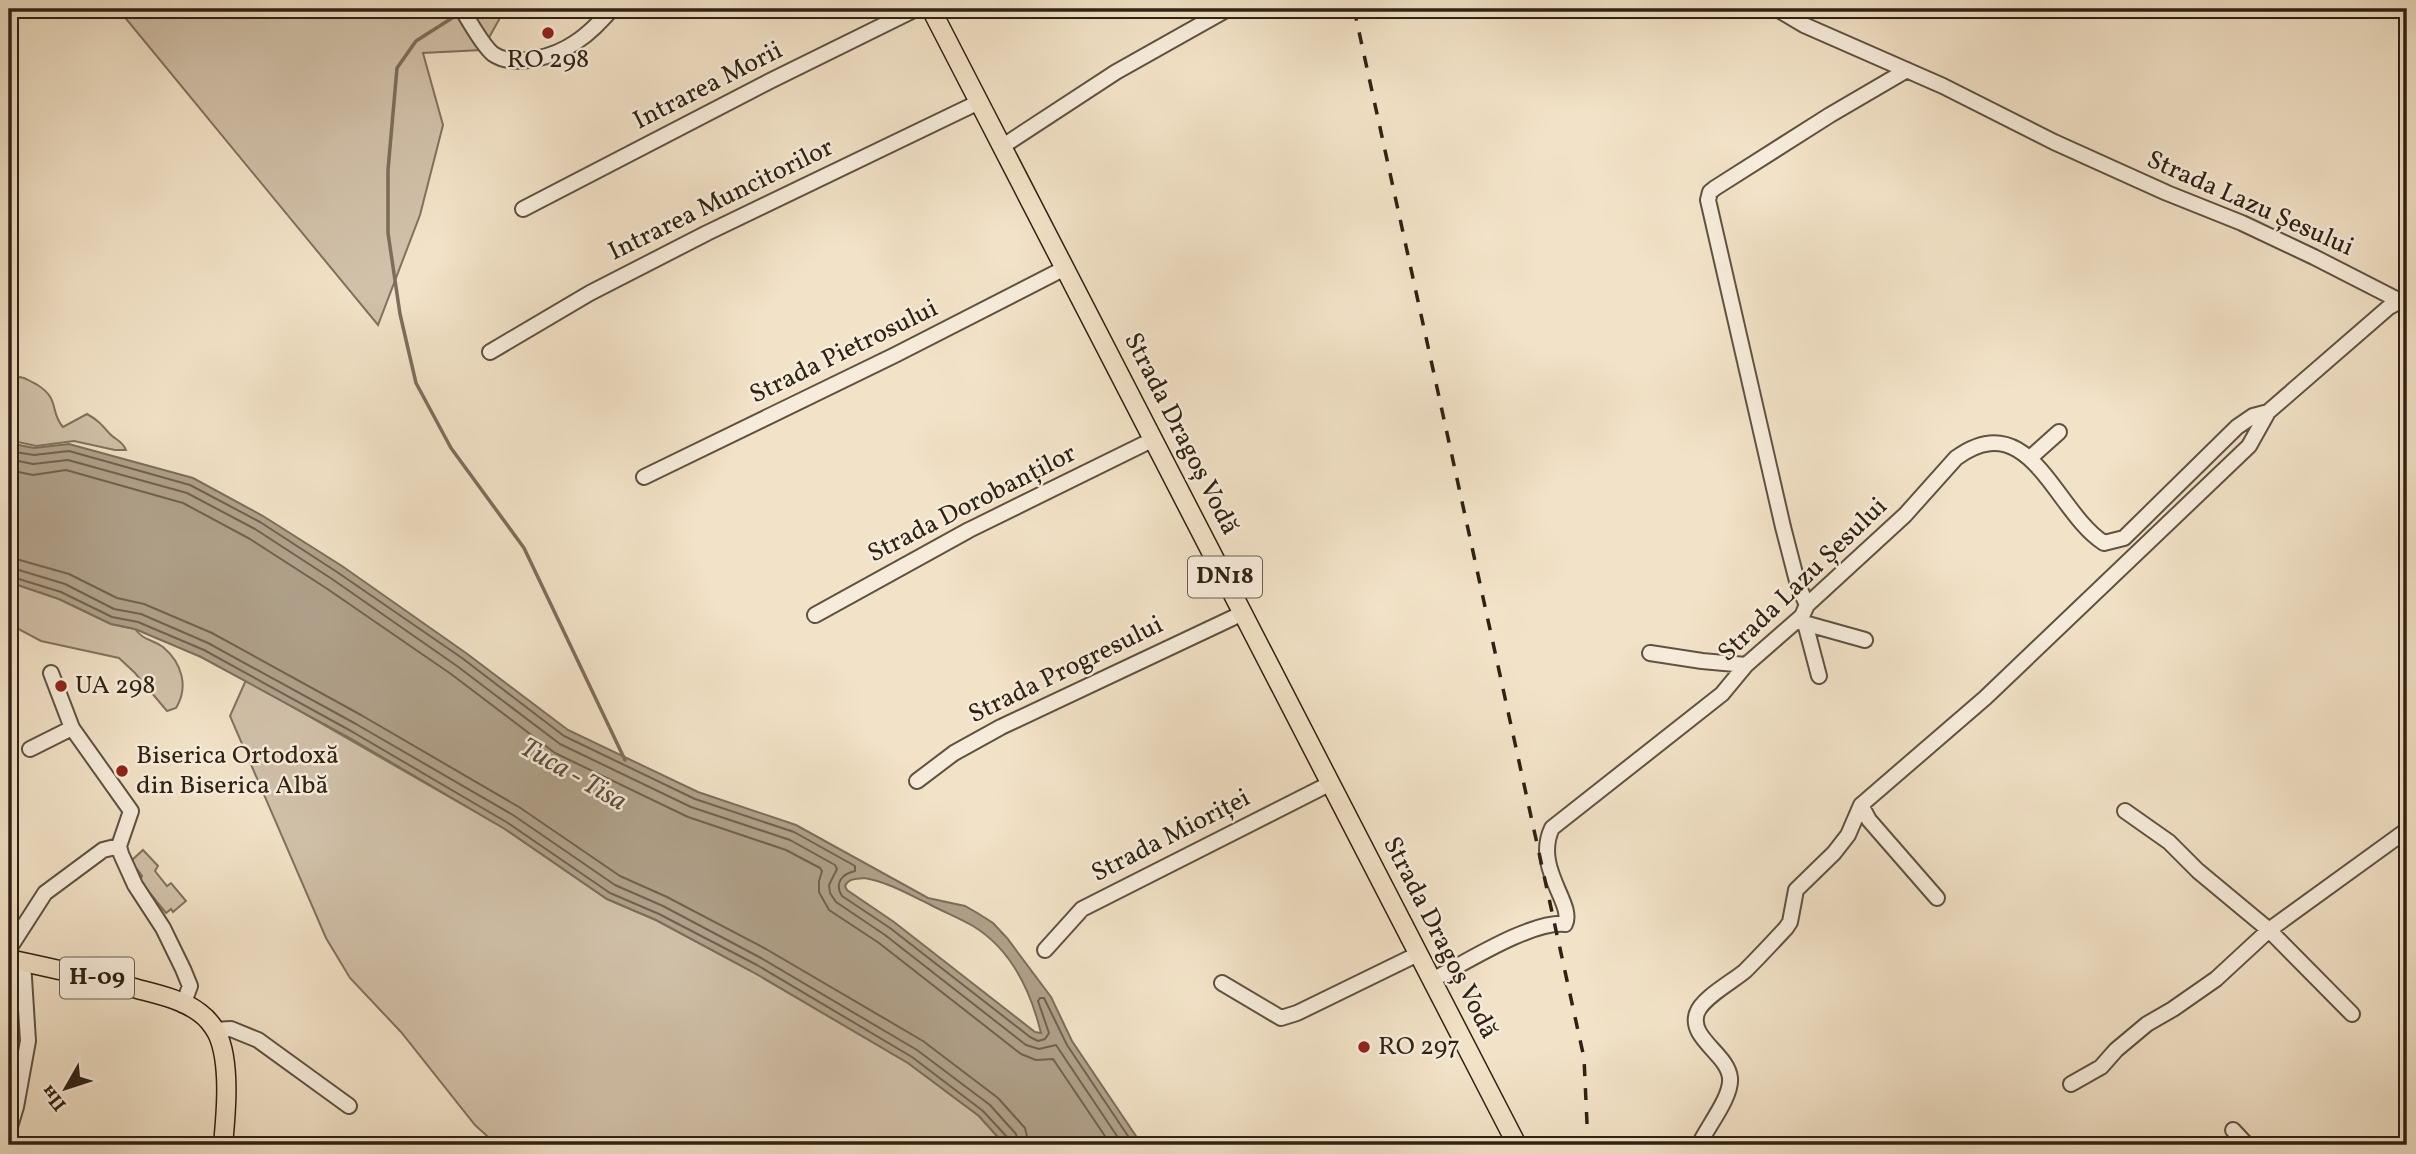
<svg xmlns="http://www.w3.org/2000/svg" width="2416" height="1154" font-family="Vollkorn,serif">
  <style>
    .green { fill: #d1c1a9; stroke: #80725e; stroke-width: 2 }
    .water { fill: #b0a18a; stroke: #7c6e5b; stroke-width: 2; fill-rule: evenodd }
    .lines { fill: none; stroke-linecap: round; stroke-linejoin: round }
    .shore { stroke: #70624f; stroke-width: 2 }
    .stream { stroke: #7c6e5b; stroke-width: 3.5 }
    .minor-casing { stroke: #605241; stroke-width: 18 }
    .major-casing { stroke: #2f2214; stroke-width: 21 }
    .minor { stroke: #f7ecdb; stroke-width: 14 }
    .major { stroke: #f2e2c7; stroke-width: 18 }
    .rail { stroke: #2f2214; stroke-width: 3.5; stroke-dasharray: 12 12; stroke-linecap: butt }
    .poi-dot { fill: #8f2418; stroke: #f7ecdb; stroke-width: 2.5 }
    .labels { text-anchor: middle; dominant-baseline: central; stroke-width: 5; stroke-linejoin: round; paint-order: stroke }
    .shield { fill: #f7ecdb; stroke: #6b5f50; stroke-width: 2 }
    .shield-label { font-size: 24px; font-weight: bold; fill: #2f2214 }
    .poi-label { font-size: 26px; fill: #2f2214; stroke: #f7ecdb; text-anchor: start }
    .street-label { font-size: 26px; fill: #2f2214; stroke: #f7ecdb }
    .water-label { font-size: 28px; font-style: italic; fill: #5c4e3d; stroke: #f7ecdb }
  </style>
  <rect width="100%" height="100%" fill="#f2e2c7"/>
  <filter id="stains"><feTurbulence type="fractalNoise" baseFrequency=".00286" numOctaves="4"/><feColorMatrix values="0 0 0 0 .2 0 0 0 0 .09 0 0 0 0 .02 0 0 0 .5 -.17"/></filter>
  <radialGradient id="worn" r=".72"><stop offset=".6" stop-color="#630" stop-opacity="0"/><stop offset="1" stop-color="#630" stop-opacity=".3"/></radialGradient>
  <path class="green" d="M118 9H505L482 50 423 53 443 125 420 215 378 325Z
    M20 377C27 378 29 381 36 384 61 399 49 411 63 427L87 414C98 420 102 425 109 433 115 440 122 440 126 450H115L74 441 36 446 9 440V382Z
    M9 582 59 599 111 624 135 629C144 641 152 639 163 647 182 663 189 687 176 708L167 711 135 673 119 658 41 641 9 624Z
    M246 680 505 829 607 899 656 920 753 972 908 1063 979 1116 1005 1145H497L475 1125 401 1032 350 978 326 938 230 716Z
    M143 850 158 866 155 871 167 886 171 883 186 901 173 912 171 909 166 913 140 881 142 876 131 861Z"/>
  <path class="water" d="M9 443 34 448 69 444 193 478 263 516 342 566 466 653 568 730 698 792 796 825 928 898 965 906 979 914 993 923 1007 938 1051 997 1072 1041 1142 1145H1005L979 1116 908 1063 753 972 656 920 607 899 505 829 348 737 201 657 135 629 111 624 59 599 9 582ZM864 878C888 882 908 894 929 904 944 912 959 918 973 926 1011 949 1031 992 1041 1033L1035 1032 894 922 847 890 845 886C849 878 856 879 864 878Z"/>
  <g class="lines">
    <path class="shore" d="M9 451 34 455 69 451 190 485 260 522 337 572 462 658 564 736 695 799 794 832 855 866V871C842 874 834 883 842 896L890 928 1030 1037 1038 1041 1045 1039 1049 1033 1038 1001 1040 998H1044L1067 1045 1134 1145
      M9 459 33 464 68 460 187 493 255 529 332 579 457 666 560 744 691 807 790 840 835 865 837 869 829 885 830 893 836 902 885 935 1026 1045 1039 1049 1056 1045 1123 1145
      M9 470 33 475 66 470 183 503 250 539 326 588 451 674 555 753 688 817 786 850 820 868 822 871 819 881V892L829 910 879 943 1021 1054 1036 1060 1053 1059 1111 1145
      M9 557 69 574 117 598 144 604 212 633 361 715 519 807 620 876 667 897 766 949 923 1041 998 1098 1025 1128 1029 1145
      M9 567 65 584 114 609 141 614 208 643 356 724 513 815 615 885 663 906 761 958 917 1050 990 1105 1016 1134 1019 1145
      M9 576 61 592 112 617 138 622 204 650 351 731 508 823 610 893 659 914 757 965 912 1057 983 1111 1008 1138 1010 1145"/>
    <path class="stream" d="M460 13 416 41 397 68 388 170V233L400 314 416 383 451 448 524 548 625 760"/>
    <defs>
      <path id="minor" d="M462 9C469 21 483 46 493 54 515 69 556 56 576 42 590 33 601 21 612 9
        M1777 9 1804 25 1943 86 2054 142 2167 193 2242 223 2314 257 2400 301 2405 297
        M1003 146 1116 72 1228 9
        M523 209 770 81 916 9
        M490 352 590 293 707 233 979 102
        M2030 458 2059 432
        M644 477 895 355 1065 268
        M1807 605 1798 585 1783 527 1708 200 1710 192 1715 188 1830 115 1907 70
        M815 615 969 530 1154 439
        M1797 621 1865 640
        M1805 623 1819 676
        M1650 653 1702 661 1746 665
        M51 673 72 728 131 811 119 846 121 854 135 885 163 928 183 969 190 986 183 1005
        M30 749 72 728
        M917 781 954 753 1001 727 1243 613
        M1861 805 1869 820 1937 898
        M2125 811 2169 842 2198 871 2269 930 2407 830
        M9 949 45 893 103 850 119 846
        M1045 950 1082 909 1331 783
        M1432 980C1465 963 1530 921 1565 924 1575 904 1533 868 1552 828L1722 694 1746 665 1802 616 1807 605 1905 515 1956 458C2030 404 2055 512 2104 543L2124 538 2237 427 2253 416 2268 412
        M1222 983 1281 1018 1297 1013 1418 954
        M214 1030 231 1029 258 1040 349 1106
        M2071 1084 2101 1067 2116 1050 2147 1024 2173 1009 2216 979 2269 930 2352 1014
        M9 1130 16 1107 28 1041 23 962
        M2233 1130 2247 1145
        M1699 1145C1707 1127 1732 1097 1730 1078 1728 1054 1688 1038 1697 1013 1702 998 1732 982 1745 971 1759 957 1772 943 1786 928L1790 922 1796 890 1834 853 1848 835 1861 805 1985 698 2249 446 2268 412 2389 307 2400 301 2407 304"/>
      <path id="major" d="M931 9 1517 1145
        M9 959C51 968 93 977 134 988 156 994 182 999 200 1013 207 1018 213 1026 217 1033 231 1062 226 1114 223 1145"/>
    </defs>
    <use href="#minor" class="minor-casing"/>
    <use href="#major" class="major-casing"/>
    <use href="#minor" class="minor"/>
    <use href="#major" class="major"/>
    <path class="rail" d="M1354 9 1584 1058 1588 1145"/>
  </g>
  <g class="poi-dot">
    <circle cx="548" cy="33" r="7"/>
    <circle cx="61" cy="686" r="7"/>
    <circle cx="122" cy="771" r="7"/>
    <circle cx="1364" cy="1047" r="7"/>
  </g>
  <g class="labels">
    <g class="shield">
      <rect x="1188" y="556.5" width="74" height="41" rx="5"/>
      <rect x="60" y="957.5" width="74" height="41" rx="5"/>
    </g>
    <g class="shield-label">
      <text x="1225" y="577">DN18</text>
      <text x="97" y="978">Н-09</text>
    </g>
    <g class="poi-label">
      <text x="548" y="60" text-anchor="middle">RO 298</text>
      <text x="75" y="686">UA 298</text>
      <text x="136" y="756">Biserica Ortodoxă<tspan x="136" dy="30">din Biserica Albă</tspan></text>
      <text x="1378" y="1047">RO 297</text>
    </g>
    <g class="street-label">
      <text transform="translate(708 86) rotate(-27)">Intrarea Morii</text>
      <text transform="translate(721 200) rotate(-26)">Intrarea Muncitorilor</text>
      <text transform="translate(2250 204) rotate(24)">Strada Lazu Șesului</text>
      <text transform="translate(844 352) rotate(-26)">Strada Pietrosului</text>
      <text transform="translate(1181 434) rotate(63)">Strada Dragoș Vodă</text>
      <text transform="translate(972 504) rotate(-27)">Strada Dorobanților</text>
      <text transform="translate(1803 580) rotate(-44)">Strada Lazu Șesului</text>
      <text transform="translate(1066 670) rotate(-26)">Strada Progresului</text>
      <text transform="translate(1171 836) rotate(-27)">Strada Mioriței</text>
      <text transform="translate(1440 938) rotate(63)">Strada Dragoș Vodă</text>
    </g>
    <g class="water-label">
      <text transform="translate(573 775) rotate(30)">Тиса - Tisa</text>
    </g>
  </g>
  <rect width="2416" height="1154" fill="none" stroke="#f2e2c7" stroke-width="35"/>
  <rect x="10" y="10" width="2395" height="1133" fill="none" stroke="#2f2214" stroke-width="3.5"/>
  <rect x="18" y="18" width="2381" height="1119" fill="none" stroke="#2f2214" stroke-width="2"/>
  <g transform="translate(66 1088) rotate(231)" stroke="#f7ecdb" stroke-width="5" paint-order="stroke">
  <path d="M0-5L12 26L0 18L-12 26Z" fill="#2f2214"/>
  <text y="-10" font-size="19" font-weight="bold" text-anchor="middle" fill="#2f2214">Пн</text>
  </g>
  <rect width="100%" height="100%" filter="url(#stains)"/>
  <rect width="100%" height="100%" fill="url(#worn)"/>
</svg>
